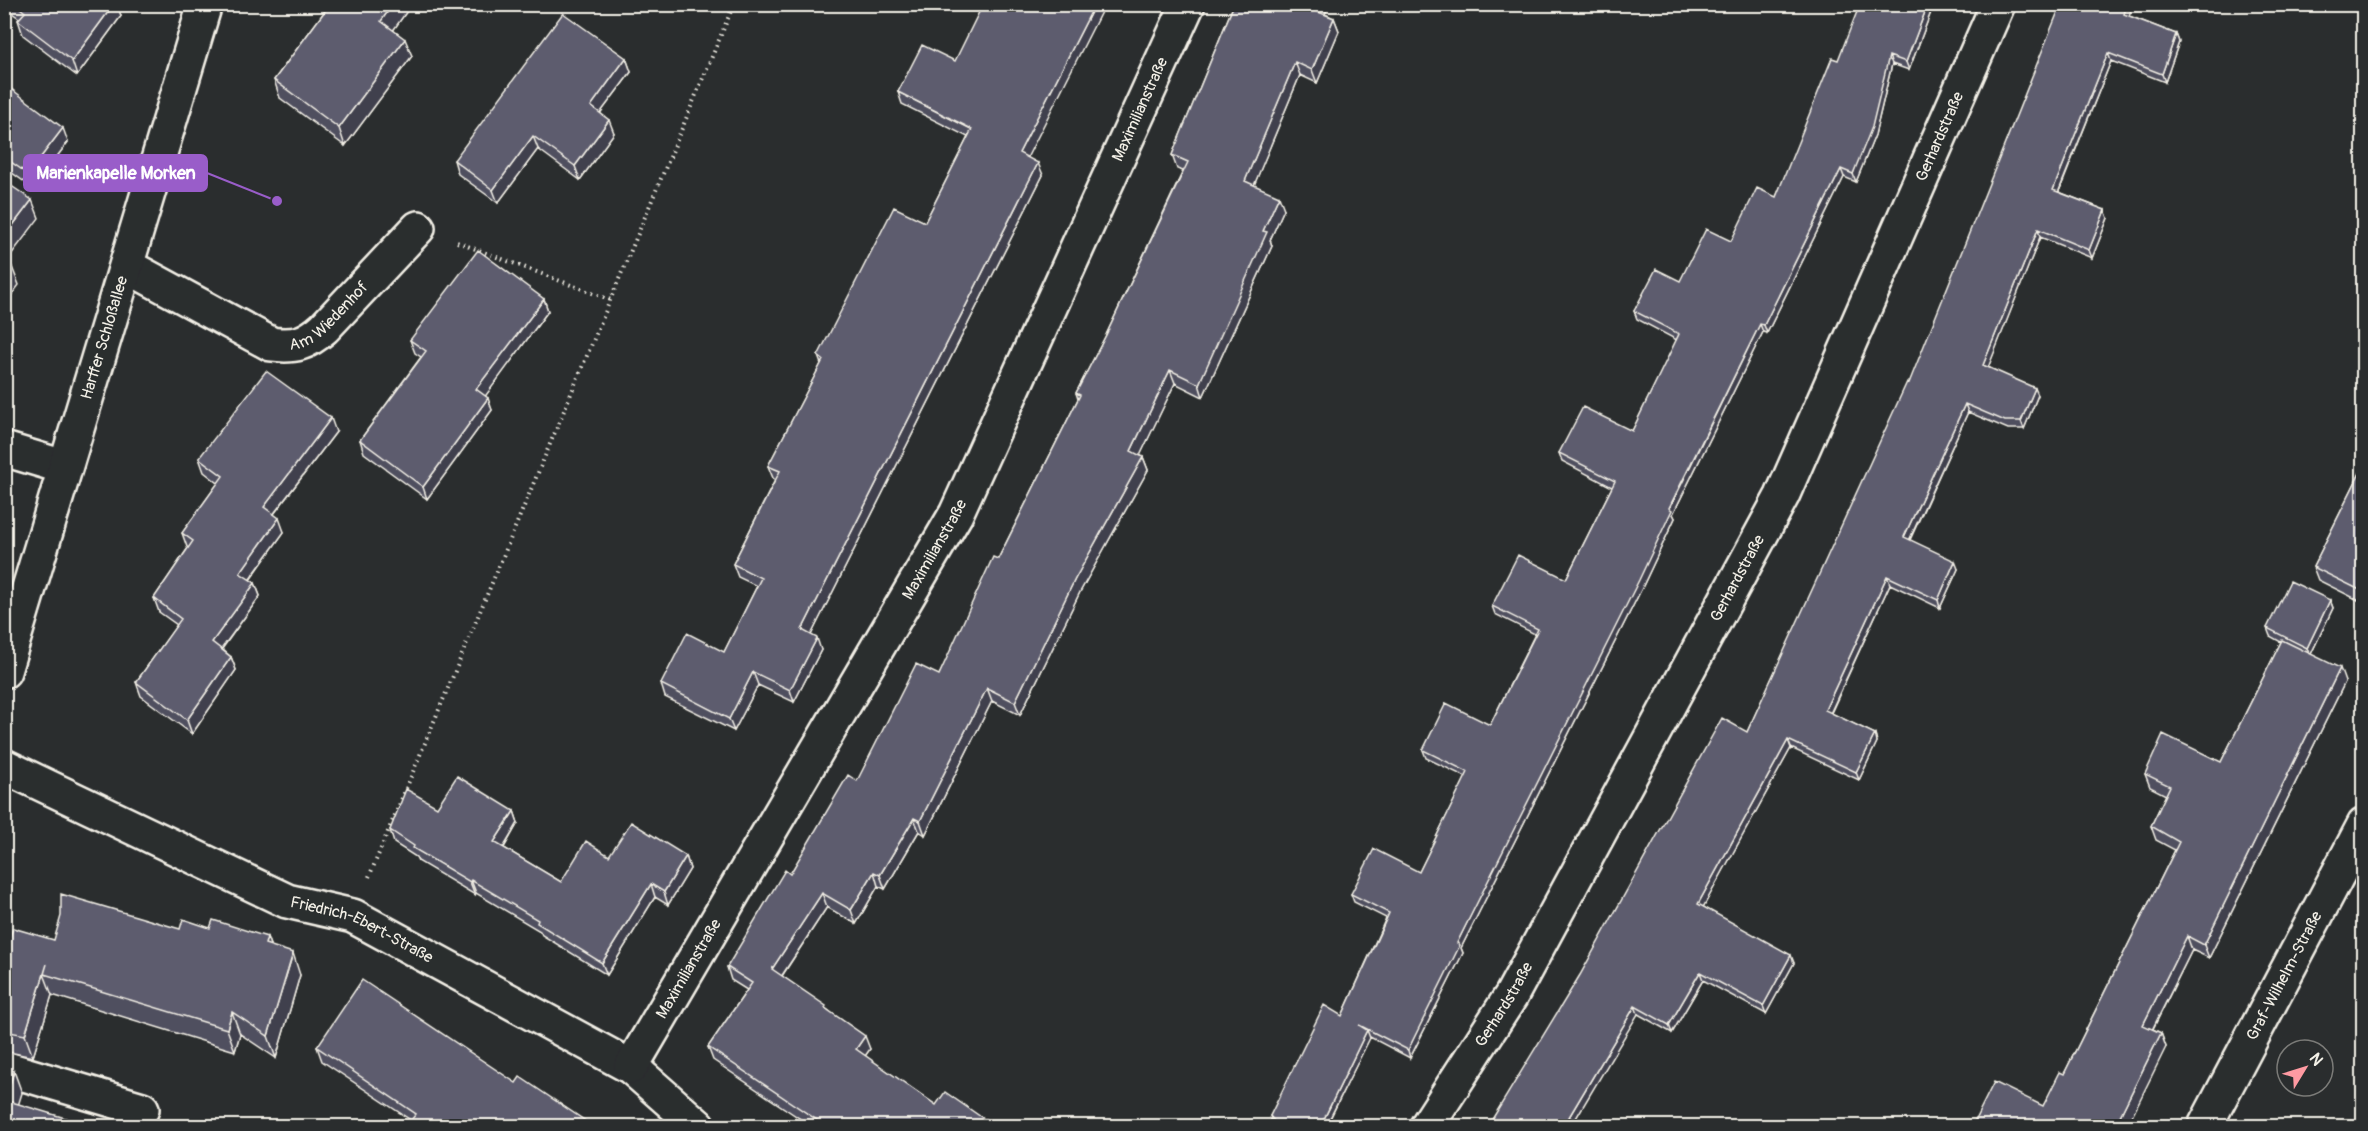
<svg xmlns="http://www.w3.org/2000/svg" width="2368" height="1131" font-family="Pangolin,sans-serif">
  <style>
    .lines { fill: none; stroke-linecap: round; stroke-linejoin: round }
    .street-casing { stroke: #f4f1e8; stroke-width: 38 }
    .path { stroke: #f4f1e8; stroke-width: 4; stroke-dasharray: 1.5 4.5; stroke-linecap: butt }
    .street { stroke: #2a2d2e; stroke-width: 33 }
    .wall { fill: #504f5f; stroke: #f4f1e8; stroke-width: 1.5 }
    .shaded-wall { fill: #41404d; stroke: #f4f1e8; stroke-width: 1.5 }
    .building { fill: #5d5c6e; stroke: #f4f1e8; stroke-width: 1.5 }
    .labels { text-anchor: middle; dominant-baseline: central; stroke-width: 5; stroke-linejoin: round; paint-order: stroke }
    .street-label { font-size: 16px; fill: #f4f1e8; stroke: #2a2d2e }
    .leader { fill: none; stroke: #995dc9; stroke-width: 2 }
    .callout-dot { fill: #995dc9; stroke: #2a2d2e; stroke-width: 2 }
    .callout { fill: #995dc9; stroke: #995dc9; stroke-width: 2 }
    .callout-label { font-size: 18px; text-anchor: middle; font-weight: bold; fill: #fff }
  </style>
  <rect width="100%" height="100%" fill="#2a2d2e"/>
  <filter id="ink" filterUnits="userSpaceOnUse"><feTurbulence type="fractalNoise" baseFrequency=".0167" numOctaves="2"/><feDisplacementMap in="SourceGraphic" scale="12" xChannelSelector="R" yChannelSelector="G"/><feConvolveMatrix kernelMatrix="1 2 1 2 8 2 1 2 1" color-interpolation-filters="sRGB"/></filter>
  <g filter="url(#ink)">
    <g class="lines">
      <defs>
        <g id="street">
          <path id="s1" d="M127 266 271 344C295 347 306 344 324 328L418 228"/>
          <path d="M4 449 64 467"/>
          <path id="s2" d="M4 671 205 4"/>
          <path id="s3" d="M4 766 287 901 353 916 631 1067 698 1126"/>
          <path id="s4" d="M631 1067 956 514 1188 4"/>
          <path d="M4 1068 142 1109"/>
          <path id="s5" d="M1427 1126 1511 996 1782 496 1998 4"/>
          <path id="s6" d="M2205 1126 2364 825"/>
        </g>
      </defs>
      <use href="#street" class="street-casing"/>
      <path class="path" d="M457 242 611 300
        M369 877 734 4"/>
      <use href="#street" class="street"/>
    </g>
    <path class="wall" d="M4 4H117L121 16 77 76 23 35 18 20 19 18 5 8Z
      M330 4H412L393 30 412 56 345 146 280 98 274 80Z
      M1234 4H1329L1325 14 1334 18 1339 31 1317 83 1300 75 1254 185 1284 209 1270 240 1272 246 1203 397 1175 383 1140 455 1143 457 1148 470 1080 592 1020 715 992 701 925 835 919 831 885 889 878 886 856 924 827 907 782 976 828 1010 870 1049 865 1056 936 1105 994 1126H811L713 1060 708 1047 747 990 731 980 727 967 790 874 857 781 939 675 998 559 1078 399 1076 393 1106 335 1183 171 1177 169 1172 155Z
      M1934 4 1909 70 1892 64 1875 135 1856 182 1844 177 1767 333 1763 332 1673 514 1675 518 1642 588 1461 948 1463 953 1410 1058 1370 1037 1329 1121 1339 1126H1275L1272 1124 1270 1116 1342 1016 1386 918 1354 902 1351 894 1419 872 1466 777 1426 758 1423 750 1490 725 1535 634 1495 614 1492 606 1566 579 1612 487 1562 461 1559 453 1632 431 1677 340 1637 319 1634 311 1680 281 1731 241 1776 197 1838 60Z
      M2133 4 2129 16 2176 34 2179 42 2165 82 2111 61 2059 192 2105 210 2108 218 2092 258 2040 237 1988 367 2038 395 2024 429H2008L1968 412 1910 540 1958 569 1940 608 1890 584 1831 713 1875 734 1877 742 1859 780 1791 748 1703 907 1794 963 1766 1014 1703 980 1672 1033 1638 1014 1488 1126 1747 732 1909 383Z
      M626 58 631 72 600 113 614 133 580 180 538 149 498 203 458 174 454 160Z
      M898 92 1028 158 1043 175 811 635 821 650 794 702 758 685 734 731 665 697 661 684 724 652 757 586 738 577 733 564 775 480 773 478 768 466 821 364 818 356 925 222 968 137 902 104Z
      M4 95 68 142 33 188 4 167Z
      M544 299 548 311 485 396 492 410 427 499 364 453 360 440 421 357 415 353 410 340Z
      M336 432 274 514 284 532 250 580 255 583 260 596 222 649 231 657 236 670 192 734 141 696 136 682 177 625 159 612 154 598 188 548 187 547 182 533 218 483 204 472 199 458Z
      M2364 465V603L2318 580 2313 567Z
      M2330 600 2333 608 2311 654 2345 682 2209 958 2192 950 2153 1029 2161 1033 2166 1047 2043 1106 2064 1074 2175 850 2156 840 2151 826 2166 795 2150 787 2145 774 2221 762 2281 642 2270 636 2267 628Z
      M437 807 514 811 518 823 504 848 561 882 609 856H686L690 869 668 905 655 897 607 975 542 935 540 931 476 893 475 895 418 861 416 857 394 843 390 830Z
      M210 928 267 937 270 945 300 975 276 1058 240 1034 235 1051 52 995 33 1057 4 1051V954L54 940Z
      M317 1047 516 1083 593 1126H414L412 1121 322 1061Z"/>
    <path class="shaded-wall" d="M114 4H117L121 16 77 76 72 61Z
      M393 4H412L387 39 381 21Z
      M1095 4H1105L1023 166 1019 153Z
      M1319 4H1329L1321 24 1316 11Z
      M1928 4H1934L1909 70 1906 62Z
      M2127 4H2133L2127 22 2124 14Z
      M1334 18 1339 31 1317 83 1312 70Z
      M2176 34 2179 42 2165 82 2162 74Z
      M405 39 412 56 345 146 339 128Z
      M2108 53 2111 61 2056 198 2053 190Z
      M1889 56 1892 64 1875 135 1856 182 1853 174Z
      M626 58 631 72 595 120 591 106Z
      M1295 62 1300 75 1250 195 1245 181Z
      M609 120 614 133 580 180 575 166Z
      M63 128 68 142 33 188 28 174Z
      M533 136 538 149 498 203 493 190Z
      M1038 163 1043 175 807 643 802 630Z
      M1841 169 1844 177 1767 333 1764 325Z
      M1279 196 1284 209 1270 240 1272 246 1203 397 1199 384 1263 231Z
      M32 200 39 218 4 264V237Z
      M2105 210 2108 218 2092 258 2089 250Z
      M2038 229 2040 237 1986 373 1983 365Z
      M12 267 19 285 4 305V277Z
      M544 299 548 311 481 402 476 389Z
      M1760 324 1763 332 1673 514 1675 518 1642 588 1461 948 1463 953 1410 1058 1408 1050 1457 943Z
      M1170 370 1175 383 1136 464 1131 451Z
      M2035 388 2038 395 2024 429 2021 421Z
      M488 398 492 410 427 499 423 487Z
      M1965 404 1968 412 1907 545 1904 537Z
      M331 418 336 432 269 520 264 507Z
      M1143 457 1148 470 1080 592 1020 715 1015 702 1075 579Z
      M279 518 284 532 245 586 240 573Z
      M1955 561 1958 569 1940 608 1938 600Z
      M1887 576 1890 584 1828 718 1825 710Z
      M255 583 260 596 217 655 212 642Z
      M2330 600 2333 608 2310 656 2307 648Z
      M817 638 821 650 794 702 790 690Z
      M231 657 236 670 192 734 187 720Z
      M2340 668 2345 682 2209 958 2204 945Z
      M753 672 758 685 734 731 729 719Z
      M987 688 992 701 925 835 920 821Z
      M1875 734 1877 742 1859 780 1856 772Z
      M1788 740 1791 748 1701 911 1698 904Z
      M514 811 518 823 499 855 494 842Z
      M914 818 919 831 885 889 880 875Z
      M686 856 690 869 668 905 664 892Z
      M874 872 878 886 856 924 851 910Z
      M471 880 476 893 475 895 470 882Z
      M651 884 655 897 607 975 602 963Z
      M822 893 827 907 777 983 772 969Z
      M2187 936 2192 950 2148 1038 2143 1025Z
      M267 937 275 959 265 944Z
      M293 953 300 975 276 1058 268 1036Z
      M1791 955 1794 963 1766 1014 1763 1006Z
      M1700 972 1703 980 1672 1033 1669 1025Z
      M44 974 52 995 33 1057 25 1035Z
      M1635 1006 1638 1014 1572 1125 1569 1117Z
      M232 1012 240 1034 235 1051 227 1029Z
      M1367 1030 1370 1038 1326 1126 1324 1119Z
      M2161 1033 2166 1047 2127 1126H2115Z
      M865 1036 870 1049 861 1062 856 1049Z
      M14 1071 22 1093 13 1122 5 1100Z"/>
    <path class="building" d="M15 4H114L72 61 18 20 25 12Z
      M330 4H393L381 21 405 39 339 128 274 80Z
      M983 4H1095L1019 153 1038 163 802 630 817 638 790 690 753 672 729 719 661 684 687 633 724 652 761 578 733 564 780 471 768 466 823 360 818 356 894 207 925 222 972 129 898 92 922 45 955 61Z
      M1234 4H1319L1316 11 1334 18 1312 70 1295 62 1245 181 1279 196 1263 231 1267 232 1199 384 1170 370 1131 451 1143 457 1075 579 1015 702 987 688 920 821 914 818 880 875 874 872 851 910 822 893 772 969 826 1006 825 1008 865 1036 856 1049 936 1105 945 1092 994 1126H826L708 1047 752 983 727 967 785 870 790 874 848 775 857 781 916 664 939 675 993 557 998 559 1080 395 1076 393 1106 335 1188 162 1172 155Z
      M1860 4H1928L1906 62 1889 56 1872 127 1853 174 1841 169 1764 325 1760 324 1669 508 1672 510 1639 580 1457 943 1460 945 1408 1050 1359 1025 1367 1030 1324 1119 1339 1126H1278L1270 1116 1324 1005 1342 1016 1389 913 1351 894 1374 849 1419 872 1468 772 1423 750 1446 703 1490 725 1538 629 1492 606 1518 555 1566 579 1615 481 1559 453 1583 407 1632 431 1679 334 1634 311 1656 269 1680 281 1706 229 1731 241 1757 188 1776 197 1832 58 1838 60Z
      M2061 4H2127L2124 14 2176 34 2162 74 2108 53 2053 190 2105 210 2089 250 2038 229 1983 365 2035 388 2021 421H2005L1965 404 1904 537 1955 561 1938 600 1887 576 1825 710 1875 734 1856 772 1788 740 1698 904 1791 955 1763 1006 1700 972 1669 1025 1635 1006 1569 1117 1585 1126H1488L1580 975 1722 718 1747 732 1907 382 1909 383Z
      M563 13 626 58 591 106 609 120 575 166 533 136 493 190 454 160Z
      M10 88 63 128 28 174 4 157V95Z
      M4 181 32 200 4 237Z
      M478 250 544 299 476 389 488 398 423 487 360 440 426 351 410 340Z
      M4 261 12 267 4 277Z
      M266 371 331 418 264 507 279 518 240 573 255 583 212 642 231 657 187 720 136 682 181 619 154 598 193 541 182 533 223 476 199 458Z
      M2364 465V592L2313 567Z
      M2290 581 2330 600 2307 648 2267 628Z
      M2282 640 2340 668 2204 945 2187 936 2143 1025 2161 1033 2115 1126H1972L1994 1082 2043 1106 2060 1072 2064 1074 2179 842 2151 826 2170 786 2145 774 2163 734 2221 762Z
      M457 776 514 811 494 842 561 882 586 841 609 856 631 822 686 856 664 892 651 884 602 963 537 923 538 920 471 880 470 882 413 848 414 846 390 830 406 789 437 807Z
      M61 894 180 929 183 919 210 928 213 920 267 937 265 944 293 953 268 1036 232 1012 227 1029 44 974 47 964 25 1035 4 1031V954L13 928 54 940 61 916Z
      M362 980 516 1083 520 1077 593 1126H420L411 1120 416 1114 317 1047Z
      M4 1067 14 1071 5 1100 92 1126H4Z"/>
  </g>
  <g class="labels">
    <g class="street-label">
      <text stroke="none"><textPath href="#s4" startOffset="1086">Maximilianstraße</textPath></text>
      <text stroke="none"><textPath href="#s5" startOffset="1116">Gerhardstraße</textPath></text>
      <text stroke="none"><textPath href="#s1" startOffset="232">Am Wiedenhof</textPath></text>
      <text stroke="none"><textPath href="#s2" startOffset="348">Harffer Schloßallee</textPath></text>
      <text stroke="none"><textPath href="#s4" startOffset="600">Maximilianstraße</textPath></text>
      <text stroke="none"><textPath href="#s5" startOffset="630">Gerhardstraße</textPath></text>
      <text stroke="none"><textPath href="#s3" startOffset="394">Friedrich-Ebert-Straße</textPath></text>
      <text stroke="none"><textPath href="#s4" startOffset="114">Maximilianstraße</textPath></text>
      <text stroke="none"><textPath href="#s6" startOffset="170">Graf-Wilhelm-Straße</textPath></text>
      <text stroke="none"><textPath href="#s5" startOffset="144">Gerhardstraße</textPath></text>
    </g>
  </g>
  <path class="leader" d="M277 201L207 173"/>
  <circle class="callout-dot" cx="277" cy="201" r="6"/>
  <rect class="callout" x="24" y="155" width="183" height="36" rx="6"/>
  <g class="callout-label">
    <text x="116" y="179">Marienkapelle Morken</text>
  </g>
  <rect width="2368" height="1131" fill="none" stroke="#2a2d2e" stroke-width="24"/>
  <rect x="12" y="12" width="2344" height="1107" fill="none" stroke="#f4f1e8" stroke-width="2" filter="url(#ink)"/>
  <g transform="translate(2305 1068) rotate(52)"><circle r="28" fill="#2a2d2e" stroke="#7b7b78" stroke-width="1.5"/>
  <path d="M0-4.5L10 22L0 15L-10 22Z" fill="#ff9aa2"/>
  <text y="-9" font-size="16" font-weight="bold" text-anchor="middle" fill="#f4f1e8">N</text>
  </g>
</svg>
